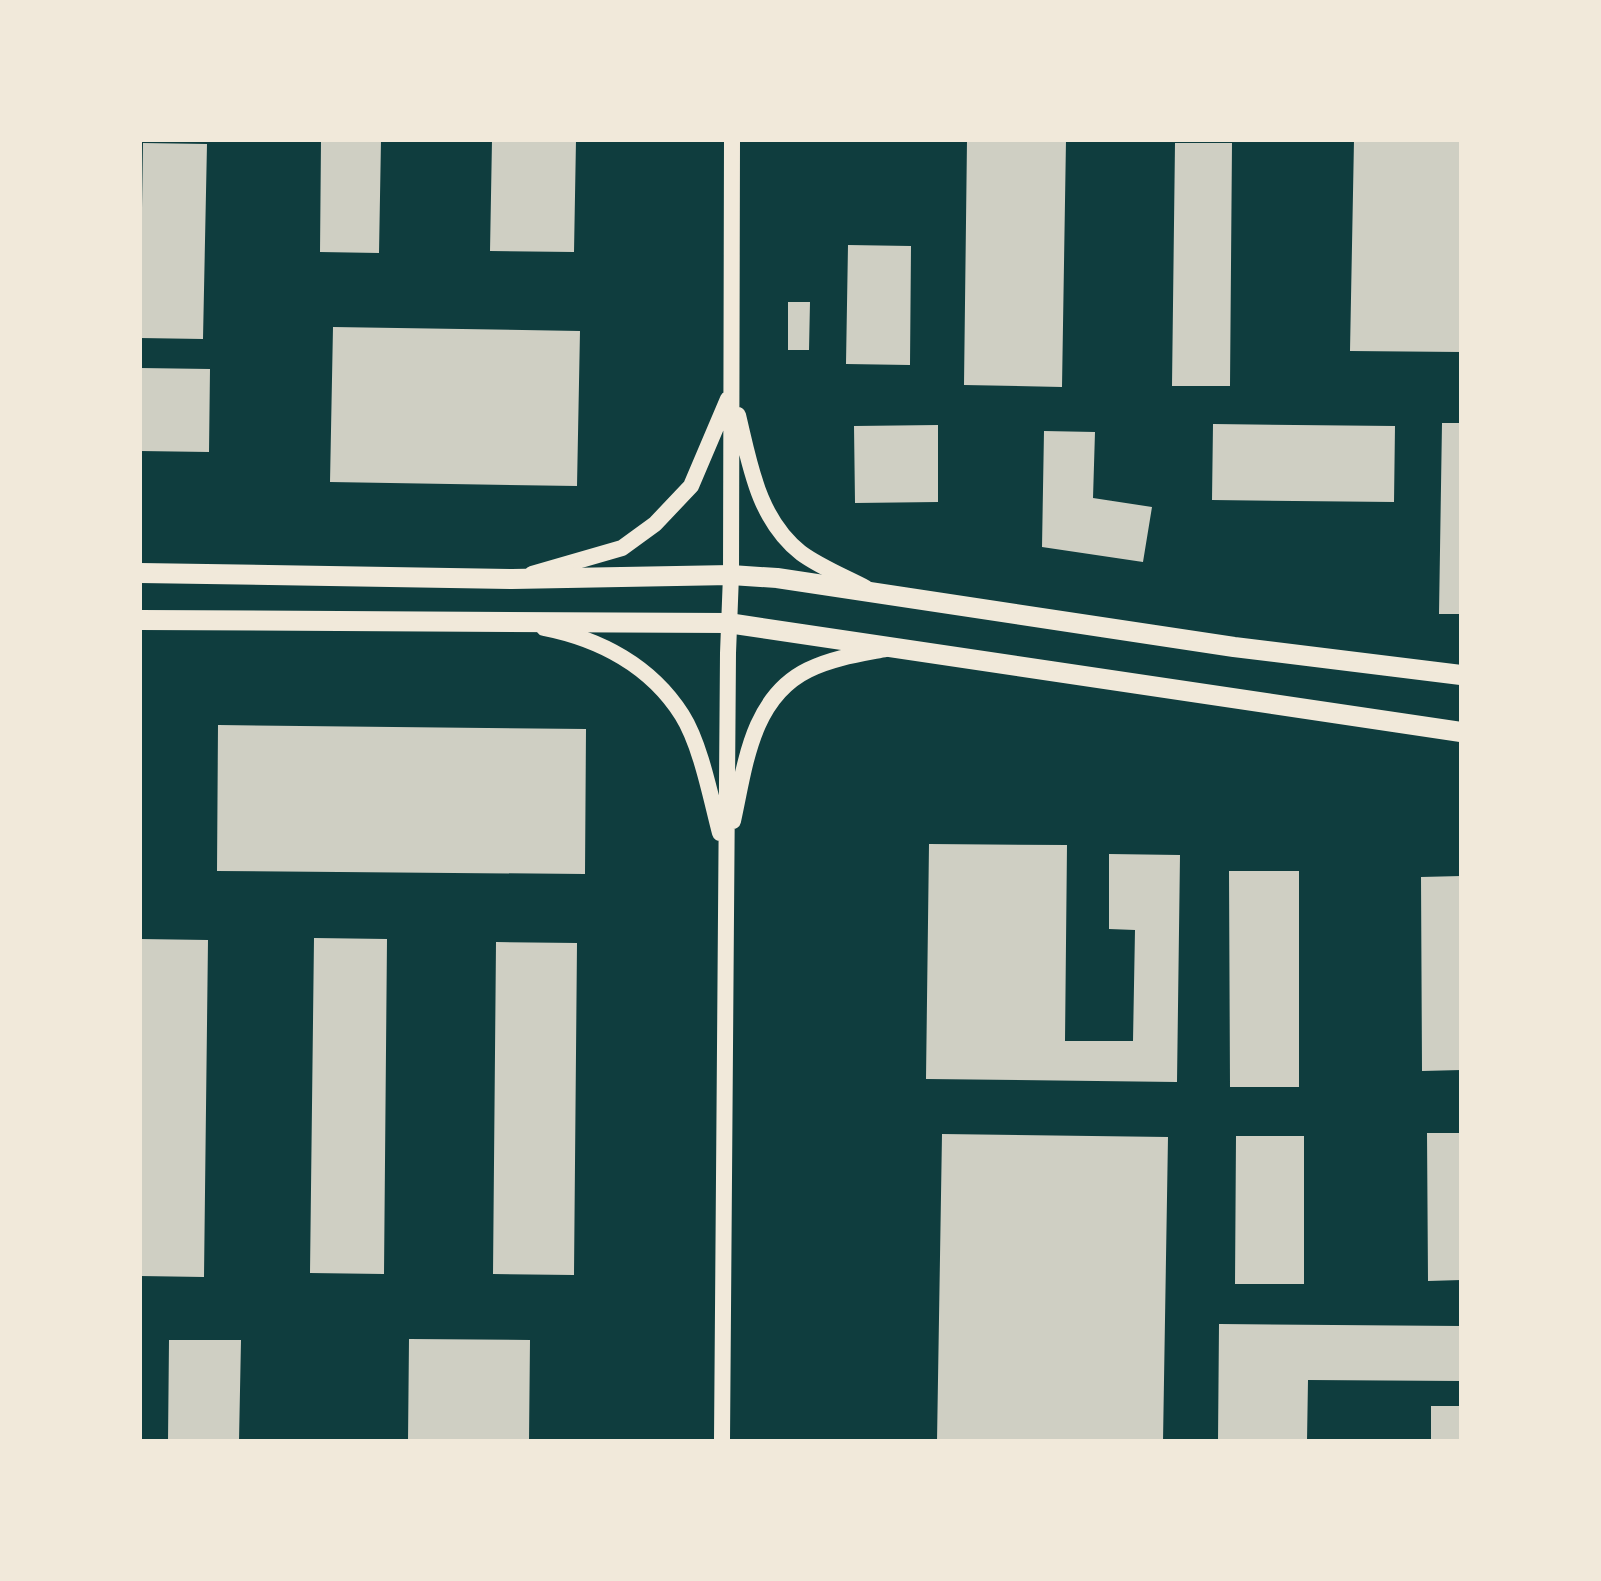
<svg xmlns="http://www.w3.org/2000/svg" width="1601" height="1581" font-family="Merriweather,serif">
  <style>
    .building { fill: #cfcfc3 }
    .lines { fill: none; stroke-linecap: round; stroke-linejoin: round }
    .secondary { stroke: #f1e9da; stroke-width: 16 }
    .primary { stroke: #f1e9da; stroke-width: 20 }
  </style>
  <rect width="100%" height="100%" fill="#0f3d3e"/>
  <path class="building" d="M321 140H381L379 253 320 252Z
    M492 140H576L574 252 490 251Z
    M967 140H1066L1062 387 964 385Z
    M1354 140H1461V352L1350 351Z
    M143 143 207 144 203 339 140 338Z
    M1175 143H1232L1230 386H1172Z
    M848 245 911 246 910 365 846 364Z
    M788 302H810L809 350H788Z
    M333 327 580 331 577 486 330 482Z
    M140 368 210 369 209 452 140 451Z
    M1442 423H1461V614H1439Z
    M1213 424 1395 426 1394 502 1212 500Z
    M938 425V502L855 503 854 426Z
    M1044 431 1095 432 1093 498 1152 507 1143 562 1042 547Z
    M218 725 586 729 585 874 217 871Z
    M929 844 1067 845 1065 1041H1133L1135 930 1109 929V854L1180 855 1177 1082 926 1079Z
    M1229 871H1299V1087H1230Z
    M1461 876V1070L1422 1071 1421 877Z
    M314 938 387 939 384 1274 310 1273Z
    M140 939 208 940 204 1277 140 1276Z
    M496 942 577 943 574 1275 493 1274Z
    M1427 1133H1461V1280L1428 1281Z
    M942 1134 1168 1137 1163 1441H937Z
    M1236 1136H1304V1284H1235Z
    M1219 1324 1461 1326V1381L1308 1380 1307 1441H1218Z
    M409 1339 530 1340 529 1441H408Z
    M169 1340H241L239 1441H168Z
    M1431 1406H1461V1441H1431Z"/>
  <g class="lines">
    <path class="secondary" d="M738 415C750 465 758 519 801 553 820 567 845 577 866 588
      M532 574 622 548 655 524 691 486 728 399
      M544 628C600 639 651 666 682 715 701 745 711 799 720 833
      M733 821C745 767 751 698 808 670 832 658 860 654 886 649
      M722 1441 728 653 731 575 732 140"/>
    <path class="primary" d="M140 573 512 579 731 575 777 578 1234 647 1461 675
      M140 620 728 623 1461 732"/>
  </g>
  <rect width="1601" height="1581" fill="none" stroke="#f1e9da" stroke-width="284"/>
</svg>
